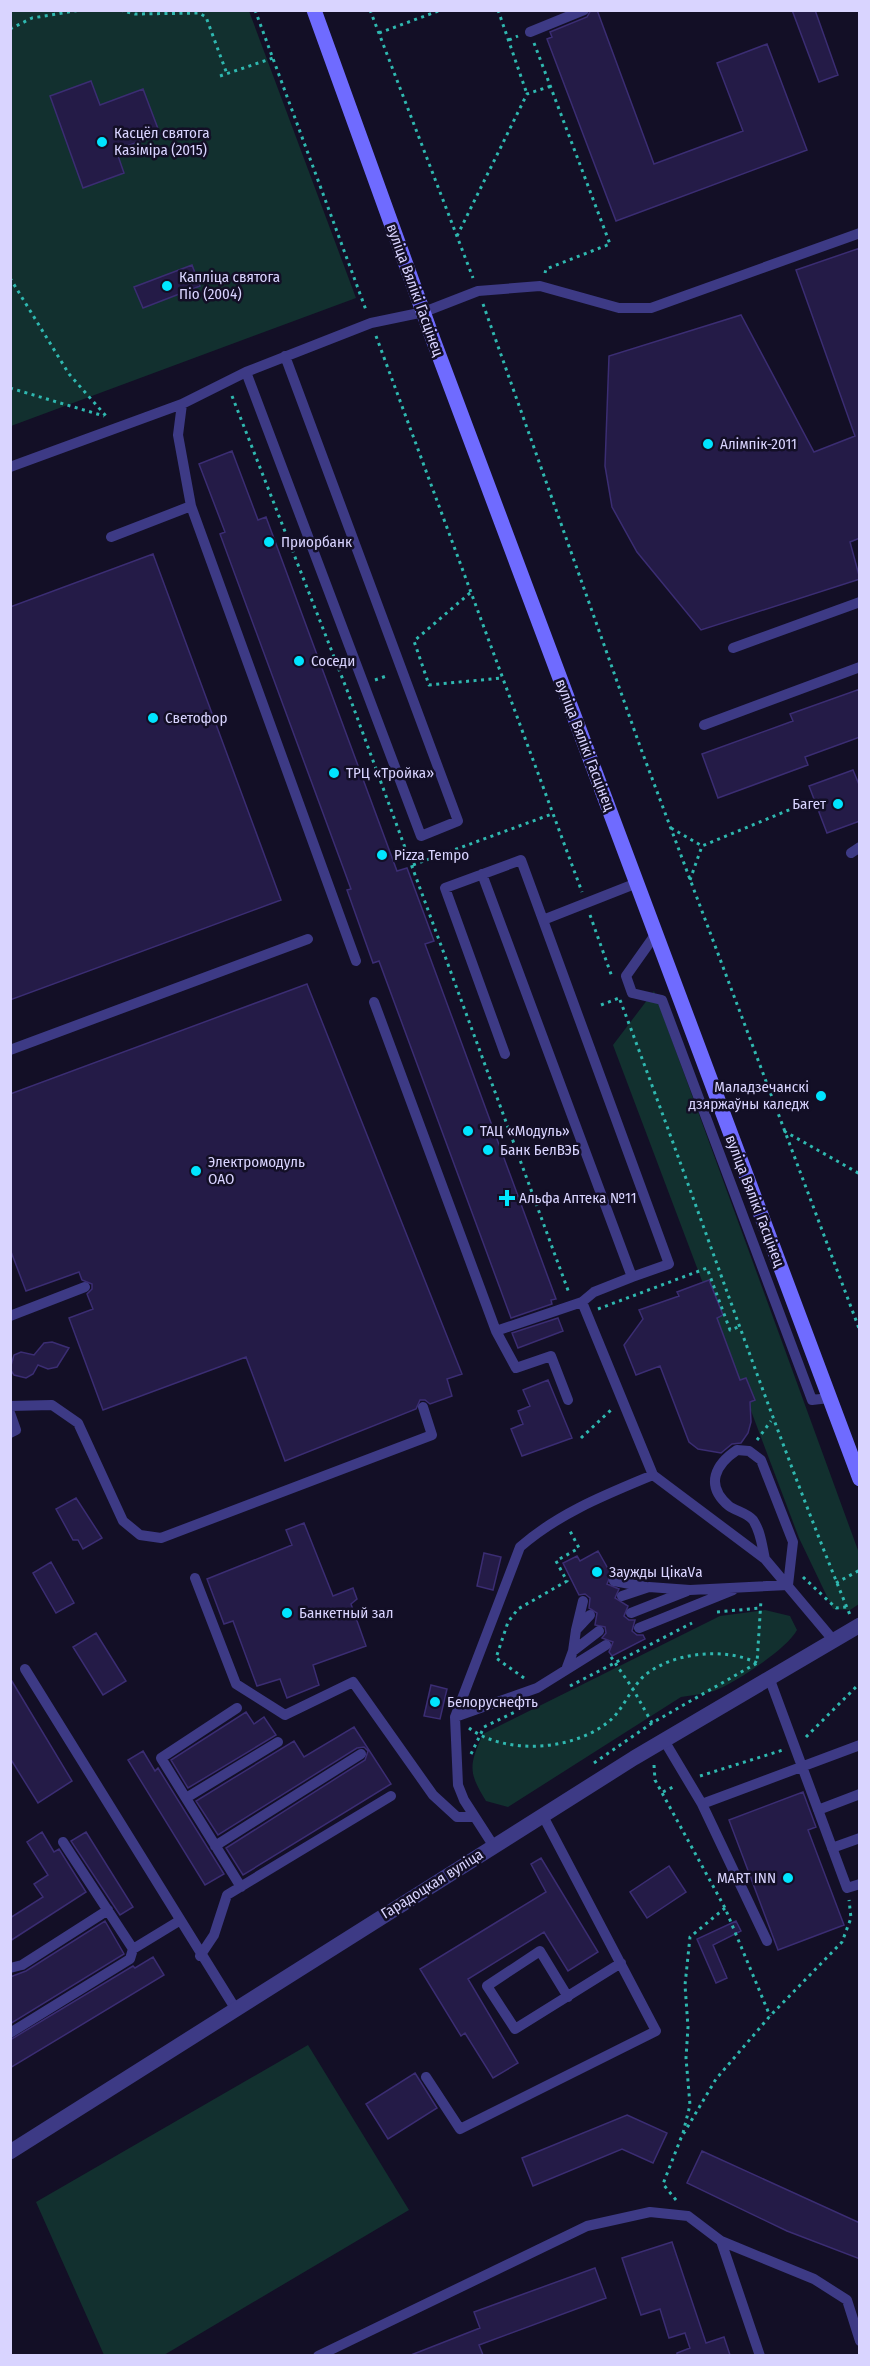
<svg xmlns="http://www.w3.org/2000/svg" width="870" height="2366" font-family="'Fira Sans Condensed',sans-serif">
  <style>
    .green { fill: #12302f }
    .building { fill: #241b47; stroke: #3b2d73; stroke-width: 1.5 }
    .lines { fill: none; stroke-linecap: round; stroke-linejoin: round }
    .path { stroke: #2fb8b0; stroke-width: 3; stroke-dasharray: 3 4.5; stroke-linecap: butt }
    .service { stroke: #3d3a85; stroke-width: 10 }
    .tertiary { stroke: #3d3a85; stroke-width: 15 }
    .secondary { stroke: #6f6bff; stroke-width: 15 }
    .poi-dot { fill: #00e5ff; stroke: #130f26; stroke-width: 2 }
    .labels { text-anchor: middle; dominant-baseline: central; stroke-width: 5; stroke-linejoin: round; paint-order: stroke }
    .poi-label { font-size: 15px; fill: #d9d4ff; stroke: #130f26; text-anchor: start }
    .street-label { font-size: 15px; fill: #d9d4ff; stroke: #130f26 }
  </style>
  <rect width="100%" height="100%" fill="#130f26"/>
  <path class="green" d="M11 11H249L356 298 11 426Z
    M654 991 859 1553V1604L850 1610 833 1609 799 1538 613 1045Z
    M765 1610 790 1616 797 1630C787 1649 735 1683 714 1691 704 1694 692 1695 681 1697L508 1807 486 1801C468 1772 469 1765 483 1734L720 1616Z
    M308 2045 409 2210 164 2355H104L36 2202Z"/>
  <path class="building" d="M591 10H597L654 164 743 131 717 63 767 44 807 150 616 221 547 39 552 37 550 32 587 17Z
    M792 10H815L838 75 819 82Z
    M91 81 100 105 143 89 160 134 116 150 124 173 83 188 50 96Z
    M860 248V538L850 542 860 579 701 630 637 552 612 507 605 466 609 356 741 315 814 452 855 436 796 270Z
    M192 265 200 286 143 308 134 287Z
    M232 451 258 520 266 517 397 871 407 868 434 941 425 944 556 1299 551 1300 552 1304 511 1318 379 961 373 963 347 890 351 889 220 534 225 532 199 464Z
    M153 554 281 900 10 1000V607Z
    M860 689V737L805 757 808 765 718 798 702 754 793 721 790 714Z
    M853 770 860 787V821L827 833 809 786Z
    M307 984 462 1374 447 1379 452 1396 430 1404 425 1400H420L416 1409 285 1461 246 1357 103 1410 69 1318 93 1309 87 1294 92 1289V1284L82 1280 79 1272 26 1291 10 1249V1094Z
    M709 1280 723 1315 717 1318 740 1380 746 1378 755 1400 750 1402 751 1422 748 1433 741 1443 732 1444 721 1453 698 1449 689 1442 660 1366 636 1375 624 1345 643 1319 639 1310 679 1296 677 1292Z
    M558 1318 563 1331 518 1348 512 1333Z
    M52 1342 69 1348 57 1367 48 1369 38 1365 33 1374 26 1378 14 1375 10 1369 14 1355 21 1352 34 1355 44 1343Z
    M548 1380 572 1438 522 1456 511 1429 523 1424 518 1411 530 1406 523 1390Z
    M76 1498 102 1538 83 1549 78 1540H73L56 1509Z
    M304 1523 333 1596 353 1588 357 1599 351 1604 366 1646 313 1665 319 1685 287 1698 280 1679 257 1686 233 1621 224 1624 207 1579 292 1545 286 1530Z
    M598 1551 611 1574 607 1584 619 1589 615 1598 628 1606 624 1616 629 1620H635L632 1631 637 1635H643L645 1639 612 1656 609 1652 613 1642 602 1638 606 1633 605 1627 595 1625 597 1613 589 1608 590 1598 585 1594 579 1595 563 1563 577 1556 580 1561Z
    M484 1553 501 1557 493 1590 477 1586Z
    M51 1562 74 1603 56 1613 33 1573Z
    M96 1633 126 1681 103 1695 73 1647Z
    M10 1678 72 1781 38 1803 10 1758Z
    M431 1685 447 1689 440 1719 424 1716Z
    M246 1712 254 1724 264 1717 276 1735 188 1788 171 1760Z
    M354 1727 391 1784 243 1875 226 1848 365 1760 368 1751 364 1747 357 1748 218 1835 196 1801 294 1741 304 1757Z
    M143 1751 155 1771 158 1768 224 1874 205 1885 128 1760Z
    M803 1792 816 1827 808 1830 844 1925 778 1950 729 1820Z
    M42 1832 54 1852 59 1849 86 1892 10 1941V1918L43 1897 34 1884 48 1875 27 1842Z
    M86 1832 133 1907 120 1915 71 1841Z
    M541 1858 598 1952 568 1971 544 1932 468 1979 518 2063 493 2078 465 2033 461 2036 420 1969 546 1892 531 1864Z
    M669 1866 686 1892 647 1918 630 1892Z
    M105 1921 124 1954 10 2024V1977L26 1971Z
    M736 1921 741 1931 713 1945 727 1978 716 1983 697 1939Z
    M153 1957 164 1975 10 2068V2040L133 1966 135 1968Z
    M415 2073 437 2108 388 2139 366 2104Z
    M627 2115 667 2133 653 2163 622 2149 533 2186 522 2158Z
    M702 2151 860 2223V2259L787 2231 687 2183Z
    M672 2242 706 2343 724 2337 730 2355H677V2353L690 2348 685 2333 669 2338 660 2309 641 2315 622 2258Z
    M595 2268 606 2298 479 2345 483 2355H411L480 2328 474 2312Z"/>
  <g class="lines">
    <path class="path" d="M120 10 135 14 199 13 206 17 227 74
      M255 10 366 310
      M370 10 473 278
      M498 10 527 94
      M10 29 32 18 81 10
      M379 33 441 10
      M509 40 518 36
      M534 43 610 244 546 269 545 273
      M220 76 273 58
      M457 236 527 94 551 86
      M10 278 69 374 106 416
      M483 304 641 749 860 1331
      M376 336 582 892
      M10 388 104 416
      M232 396 347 690 569 1293
      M470 593 414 641 429 685 501 678
      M375 680 389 675
      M671 828 702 846
      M413 865 552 814
      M690 880 702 846 796 807
      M590 915 612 977
      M620 1000C698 1205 767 1413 850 1615
      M601 1005 619 998
      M784 1131 860 1174
      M598 1309 707 1268 730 1330 741 1326
      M581 1438 612 1409
      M757 1440 771 1421
      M803 1577 836 1608 847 1607
      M836 1583 860 1570
      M717 1612 760 1608
      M611 1657 633 1689 652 1723 757 1663
      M524 1678 496 1658 508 1622 518 1609 567 1581 556 1561 579 1548 569 1529
      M570 1686 692 1623
      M469 1728C505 1755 571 1751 607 1723 623 1711 629 1690 644 1676 672 1652 725 1647 757 1663L761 1600
      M806 1737 860 1683
      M471 1754 484 1727 515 1712
      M594 1763 652 1723
      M654 1765 655 1780 725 1908 770 2016
      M700 1776 783 1750
      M663 1792 675 1786
      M683 2133 690 2105 686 2058 688 2027 685 1985 690 1937 725 1908
      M676 2200 663 2184 681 2138 716 2079 770 2016 842 1942 851 1918 849 1900"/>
    <path class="service" d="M530 32 584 10
      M246 372 421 836 458 821 285 356
      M10 467 182 404 246 372 371 323 424 312 478 291 540 286 619 308H651L860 233
      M191 506 356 961
      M111 537 191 506 178 435 182 404
      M733 648 860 602
      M704 725 860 667
      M851 853 860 847
      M482 874 632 1277 594 1292 582 1302 653 1475 765 1559 834 1641
      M543 920 637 883
      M655 935 626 976 632 993 662 1000 812 1400 829 1398
      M374 1002 496 1331
      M10 1050 308 939
      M505 1054 445 888 521 860 669 1264 632 1277
      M10 1316 85 1287
      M568 1400 551 1356 516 1368 496 1331 582 1302
      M10 1406 52 1405 78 1423 123 1521 140 1535 161 1538 432 1435 423 1407
      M10 1413 16 1430 10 1433
      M195 1578 236 1684 285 1715 353 1682 433 1795 457 1817H474
      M614 1581 646 1587
      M622 1596 649 1587 690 1590 788 1585 793 1542 761 1460 749 1451 737 1450C716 1464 704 1485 729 1506 736 1511 747 1513 753 1520 761 1532 762 1546 765 1559
      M631 1613 687 1591
      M639 1628 733 1590
      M576 1630 583 1601
      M573 1651 599 1631
      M25 1669 235 2008
      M566 1670 573 1651 576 1630 590 1615
      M770 1680 847 1888 860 1884
      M237 1708 161 1758 241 1887
      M455 1717 537 1688 606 1645
      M665 1742 702 1804 767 1941
      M186 1798 278 1742
      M702 1804 860 1745
      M818 1810 860 1794
      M63 1842 133 1949
      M493 1845 464 1800 458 1785 455 1717 520 1547C559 1513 605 1495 653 1475
      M215 1846 361 1754
      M832 1848 860 1838
      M200 1956 214 1935 227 1895 391 1796
      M10 1968 22 1965 108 1910
      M568 1997 540 1951 487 1986 515 2029 621 1963
      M10 2033 130 1959 133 1949 179 1921
      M426 2077 460 2129 656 2031 543 1816
      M721 2241 814 2279 847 2300 860 2341
      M318 2356 587 2226 650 2212 688 2216 721 2241 760 2356"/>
    <path class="tertiary" d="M10 2152 634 1758 860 1625"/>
    <path class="secondary" d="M314 10 434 342 860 1479"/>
  </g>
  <g class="poi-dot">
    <circle cx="102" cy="142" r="6"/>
    <circle cx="167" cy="286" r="6"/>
    <circle cx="708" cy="444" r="6"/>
    <circle cx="269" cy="542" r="6"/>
    <circle cx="299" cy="661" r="6"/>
    <circle cx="153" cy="718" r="6"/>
    <circle cx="334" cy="773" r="6"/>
    <circle cx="838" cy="804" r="6"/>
    <circle cx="382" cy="855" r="6"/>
    <circle cx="821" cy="1096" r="6"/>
    <circle cx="468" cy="1131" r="6"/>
    <circle cx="488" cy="1150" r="6"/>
    <circle cx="196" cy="1171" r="6"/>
    <path d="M504 1189h6v6h6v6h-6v6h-6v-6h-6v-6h6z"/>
    <circle cx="597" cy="1572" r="6"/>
    <circle cx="287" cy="1613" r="6"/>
    <circle cx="435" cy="1702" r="6"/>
    <circle cx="788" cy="1878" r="6"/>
  </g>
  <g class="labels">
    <g class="poi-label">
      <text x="114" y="133">Касцёл святога<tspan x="114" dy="17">Казіміра (2015)</tspan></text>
      <text x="179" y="277">Капліца святога<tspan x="179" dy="17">Піо (2004)</tspan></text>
      <text x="720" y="444">Алімпік-2011</text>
      <text x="281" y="542">Приорбанк</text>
      <text x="311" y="661">Соседи</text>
      <text x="165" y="718">Светофор</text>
      <text x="346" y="773">ТРЦ «Тройка»</text>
      <text x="826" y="804" text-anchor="end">Багет</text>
      <text x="394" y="855">Pizza Tempo</text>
      <text x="809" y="1087" text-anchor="end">Маладзечанскі<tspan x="809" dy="17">дзяржаўны каледж</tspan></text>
      <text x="480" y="1131">ТАЦ «Модуль»</text>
      <text x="500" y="1150">Банк БелВЭБ</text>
      <text x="208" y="1162">Электромодуль<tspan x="208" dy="17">ОАО</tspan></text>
      <text x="519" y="1198">Альфа Аптека №11</text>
      <text x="609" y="1572">Заужды ЦікаVа</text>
      <text x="299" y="1613">Банкетный зал</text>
      <text x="447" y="1702">Белоруснефть</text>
      <text x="776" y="1878" text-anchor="end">MART INN</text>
    </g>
    <g class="street-label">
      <text transform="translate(415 290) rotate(70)">вуліца Вялікі Гасцінец</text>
      <text transform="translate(585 745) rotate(69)">вуліца Вялікі Гасцінец</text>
      <text transform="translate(755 1201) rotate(69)">вуліца Вялікі Гасцінец</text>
      <text transform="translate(432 1884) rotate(-32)">Гарадоцкая вуліца</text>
    </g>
  </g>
  <rect width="870" height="2366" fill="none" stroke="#d9d4ff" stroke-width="24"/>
</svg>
